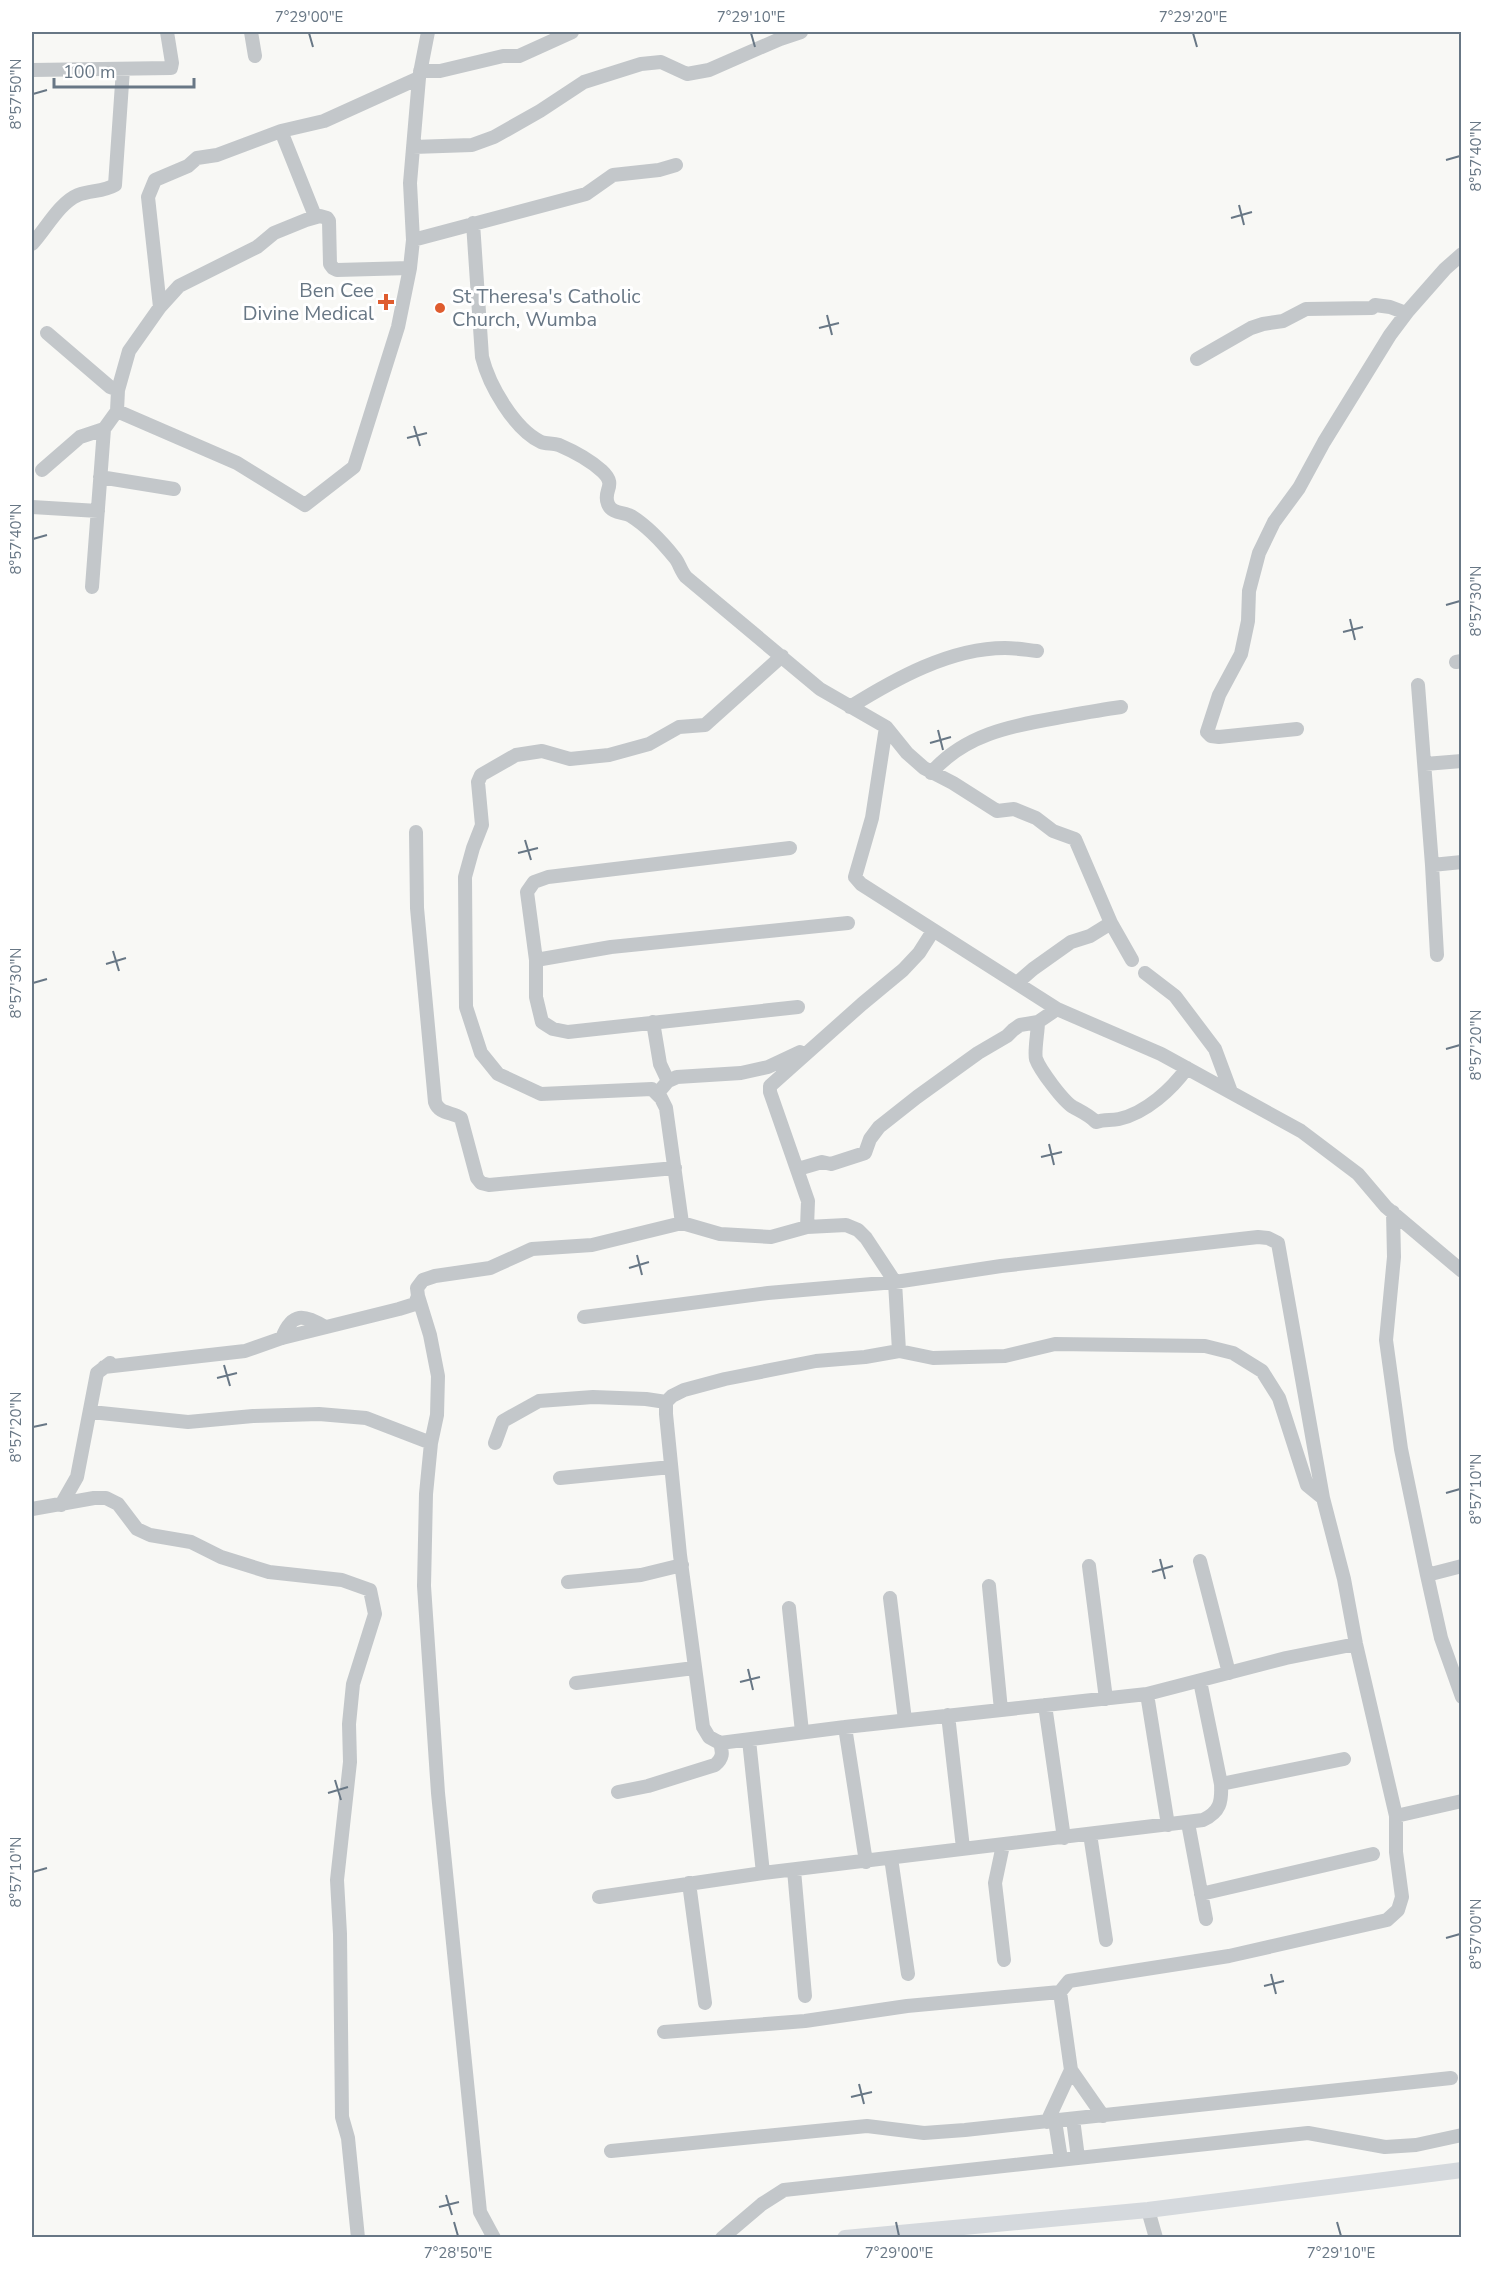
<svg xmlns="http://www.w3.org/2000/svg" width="1493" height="2269" font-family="'Nunito Sans',sans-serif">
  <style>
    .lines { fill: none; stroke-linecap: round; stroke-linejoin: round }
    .minor { stroke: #c3c7ca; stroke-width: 14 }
    .major { stroke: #d5d9dd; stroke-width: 16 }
    .ticks { fill: none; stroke: #687785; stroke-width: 2 }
    .poi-dot { fill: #df5c2e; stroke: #fff; stroke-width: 2 }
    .labels { text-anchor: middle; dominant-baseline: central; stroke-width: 6; stroke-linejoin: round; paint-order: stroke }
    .poi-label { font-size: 20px; fill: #687785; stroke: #fff; text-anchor: end }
    .neatline { fill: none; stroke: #687785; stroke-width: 2 }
    .ticks-label { font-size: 15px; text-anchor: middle; fill: #687785 }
  </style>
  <rect width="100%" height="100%" fill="#f8f8f5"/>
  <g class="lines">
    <path class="minor" d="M251 32 255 56
      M32 70 171 68 172 63 167 32
      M420 71H440L503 56H519L572 32
      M281 131 315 216
      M413 147 472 145 494 137 540 111 584 82 641 64 661 62 687 74 709 70 780 39 801 32
      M473 223 482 357C489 385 514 429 541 442 546 444 553 443 559 445 573 451 591 461 602 471 618 486 602 490 608 504 612 514 624 512 631 516 647 526 663 543 675 558 679 563 681 571 686 577L820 689 886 727 907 753 924 768 953 783 997 811 1014 809 1036 818 1053 831 1075 839 1111 923 1132 960
      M413 240 586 194 613 175 659 170 676 165
      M32 244C46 229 59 203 78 195 91 190 103 192 115 185L123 69
      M410 268 337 270 333 268 330 264 329 221 327 218 320 216 306 220 274 233 257 247 179 286 160 307 129 351 118 390 117 411 237 463 305 505 354 467 398 327 410 268 413 240 410 183 419 78 428 32
      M160 307 148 197 155 180 188 166 197 158 217 155 281 131 324 121 419 78
      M47 333 110 387 118 390
      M1197 359 1251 328 1263 324 1283 321 1306 309 1372 308 1375 305 1390 307 1406 313
      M42 470 80 437 104 429
      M100 477 174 489
      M32 507 98 511
      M92 587 104 429 117 411
      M1456 662 1462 661
      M1418 685 1432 865 1437 955
      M850 707C895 679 950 648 1005 648 1016 648 1027 650 1037 651
      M886 727 872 818 855 877 861 884 1057 1009 1161 1054 1301 1131 1358 1174 1386 1207 1462 1271
      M1297 729 1219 737 1211 736 1207 732 1219 695 1241 654 1248 621 1249 591 1259 553 1274 522 1299 488 1324 442 1390 335 1408 311 1445 269 1462 254
      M1425 764 1462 761
      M931 773C964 735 1010 726 1056 718 1078 714 1099 710 1121 707
      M416 832 417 908 435 1102C439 1114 452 1112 461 1118L477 1178 481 1183 489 1185 675 1168
      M790 848 548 877 534 882 527 892 536 960V997L542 1022 553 1029 568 1032 798 1007
      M1432 865 1462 862
      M536 960 611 947 848 923
      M1145 973 1175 996 1215 1049 1231 1092
      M1017 983 1033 969 1071 942 1090 936 1111 923
      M653 1022 660 1064 668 1081
      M1038 1022C1038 1031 1034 1052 1036 1059 1040 1070 1063 1101 1073 1107 1082 1112 1089 1115 1096 1122 1105 1119 1111 1121 1119 1119 1146 1113 1172 1089 1187 1068
      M657 1094 668 1081 677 1077 741 1073 768 1067 800 1052
      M798 1169 822 1162 831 1164 865 1153 870 1139 879 1127 917 1097 978 1053 1007 1036 1013 1030 1020 1025 1038 1022 1057 1009
      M1393 1212 1394 1257 1386 1340 1401 1449 1427 1575
      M682 1223 666 1108 661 1098 652 1089 541 1094 498 1074 481 1053 466 1007 465 877 473 848 482 825 478 782 481 775 516 755 542 751 570 759 609 755 649 744 679 727 705 725 782 656
      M807 1227 808 1201 770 1092V1086L862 1004 903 970 919 953 933 931
      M584 1317 768 1293 895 1282 1001 1266 1258 1237 1268 1238 1278 1243 1323 1498 1344 1579 1356 1644 1396 1816V1852L1402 1897 1398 1910 1387 1920 1229 1956 1069 1981 1060 1992 907 2006 805 2021 664 2032
      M282 1338C292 1312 304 1314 325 1327
      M104 1367 245 1351 282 1338 399 1309 415 1304 418 1296
      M91 1412 188 1422 253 1416 319 1414 366 1418 431 1443
      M495 1443 503 1421 539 1401 593 1397 646 1399 666 1402
      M560 1478 671 1467
      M1323 1498 1307 1485 1279 1398 1262 1371 1233 1353 1205 1346 1055 1344 1005 1356 933 1358 899 1351 865 1357 816 1361 725 1379 684 1390 672 1396 666 1402V1414L680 1555 703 1727 709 1737 720 1743 845 1727 1147 1694 1286 1658 1356 1644
      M61 1505 77 1477 97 1373 110 1363
      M32 1509 94 1498H106L118 1504 137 1529 150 1535 191 1542 221 1557 269 1572 342 1580 370 1590 375 1614 353 1684 349 1724 350 1762 337 1880 340 1934 342 2117 348 2138 358 2238
      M1200 1561 1229 1673
      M1089 1566 1106 1699
      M1462 1566 1427 1575 1441 1638 1462 1697
      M568 1582 641 1575 682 1565
      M989 1586 1001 1710
      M890 1598 905 1720
      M789 1608 802 1732
      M576 1683 694 1668
      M1147 1694 1168 1825
      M1045 1705 1064 1838
      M948 1715 963 1848
      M845 1727 866 1862
      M749 1740 763 1873
      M1221 1784 1344 1759
      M618 1792 648 1786 715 1765C723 1758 723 1753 720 1743
      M1396 1816 1462 1801
      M1188 1823 1206 1919
      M1090 1834 1106 1940
      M1003 1845 995 1883 1004 1960
      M891 1858 908 1974
      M794 1870 805 1996
      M689 1883 705 2003
      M1201 1894 1373 1854
      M599 1897 763 1873 1203 1820C1220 1812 1222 1802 1221 1784L1200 1681
      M1060 1992 1071 2070 1103 2116
      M1073 2119 1078 2158
      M1055 2121 1061 2159
      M1047 2122 1071 2070
      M611 2151 867 2126 924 2133 965 2130 1451 2078
      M1148 2210 1156 2238
      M494 2238 480 2212 438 1793 424 1586 426 1494 431 1443 437 1415 438 1376 430 1335 418 1296 417 1288 423 1280 435 1276 490 1268 532 1249 592 1245 682 1223 720 1234 771 1237 807 1227 846 1225 858 1230 866 1238 895 1282 899 1351
      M722 2238 762 2204 784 2190 1308 2133 1385 2147 1416 2145 1462 2135"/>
    <path class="major" d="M845 2238 1148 2210 1462 2170"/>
  </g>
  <path class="ticks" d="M309 33 313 47M751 33 755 47M1193 33 1197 47M33 94 47 90M1446 160 1460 156M1239 205 1244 225M1231 218 1252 212M827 315 832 335M819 328 839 323M414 426 420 446M407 438 427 433M33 539 47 535M1446 605 1460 601M1350 619 1355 640M1343 632 1363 627M938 730 943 750M930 743 951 737M525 840 531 860M518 853 538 848M113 951 119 971M106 964 126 958M33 983 47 979M1446 1049 1460 1045M1049 1144 1054 1165M1041 1157 1062 1152M637 1255 642 1275M629 1268 649 1262M224 1365 230 1386M217 1378 237 1373M33 1427 47 1424M1446 1493 1460 1489M1160 1559 1165 1579M1152 1572 1173 1566M748 1669 753 1690M740 1682 760 1677M335 1780 341 1800M328 1793 348 1787M33 1872 47 1868M1446 1938 1460 1934M1271 1974 1276 1994M1264 1986 1284 1981M859 2084 864 2104M851 2097 872 2092M446 2195 452 2215M439 2207 459 2202M454 2222 458 2236M896 2222 899 2236M1337 2222 1341 2236"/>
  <g class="poi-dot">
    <path d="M383 293h6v6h6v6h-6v6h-6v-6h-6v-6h6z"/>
    <circle cx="440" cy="308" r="6"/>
  </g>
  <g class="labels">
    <g class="poi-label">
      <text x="374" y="290">Ben Cee<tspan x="374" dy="23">Divine Medical</tspan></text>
      <text x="452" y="296" text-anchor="start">St Theresa's Catholic<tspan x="452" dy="23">Church, Wumba</tspan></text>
    </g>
  </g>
  <rect width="1493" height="2269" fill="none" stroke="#ffffff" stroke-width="66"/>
  <path d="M54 78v9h140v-9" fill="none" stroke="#687785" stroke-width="3"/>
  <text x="63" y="78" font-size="18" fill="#687785" stroke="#ffffff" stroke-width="4.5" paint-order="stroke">100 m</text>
  <rect x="33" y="33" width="1427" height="2203" class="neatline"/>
  <g class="ticks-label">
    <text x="309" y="22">7°29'00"E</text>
    <text x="751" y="22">7°29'10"E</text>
    <text x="1193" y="22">7°29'20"E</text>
    <text transform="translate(16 94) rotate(-90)" y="5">8°57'50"N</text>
    <text transform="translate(1476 156) rotate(-90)" y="5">8°57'40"N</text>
    <text transform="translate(16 539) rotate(-90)" y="5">8°57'40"N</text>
    <text transform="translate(1476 601) rotate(-90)" y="5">8°57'30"N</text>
    <text transform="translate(16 983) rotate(-90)" y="5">8°57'30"N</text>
    <text transform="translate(1476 1045) rotate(-90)" y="5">8°57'20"N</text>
    <text transform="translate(16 1427) rotate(-90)" y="5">8°57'20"N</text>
    <text transform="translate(1476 1489) rotate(-90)" y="5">8°57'10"N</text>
    <text transform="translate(16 1872) rotate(-90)" y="5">8°57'10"N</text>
    <text transform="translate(1476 1934) rotate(-90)" y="5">8°57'00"N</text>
    <text x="458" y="2258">7°28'50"E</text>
    <text x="899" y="2258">7°29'00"E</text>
    <text x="1341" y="2258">7°29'10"E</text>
  </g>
</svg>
